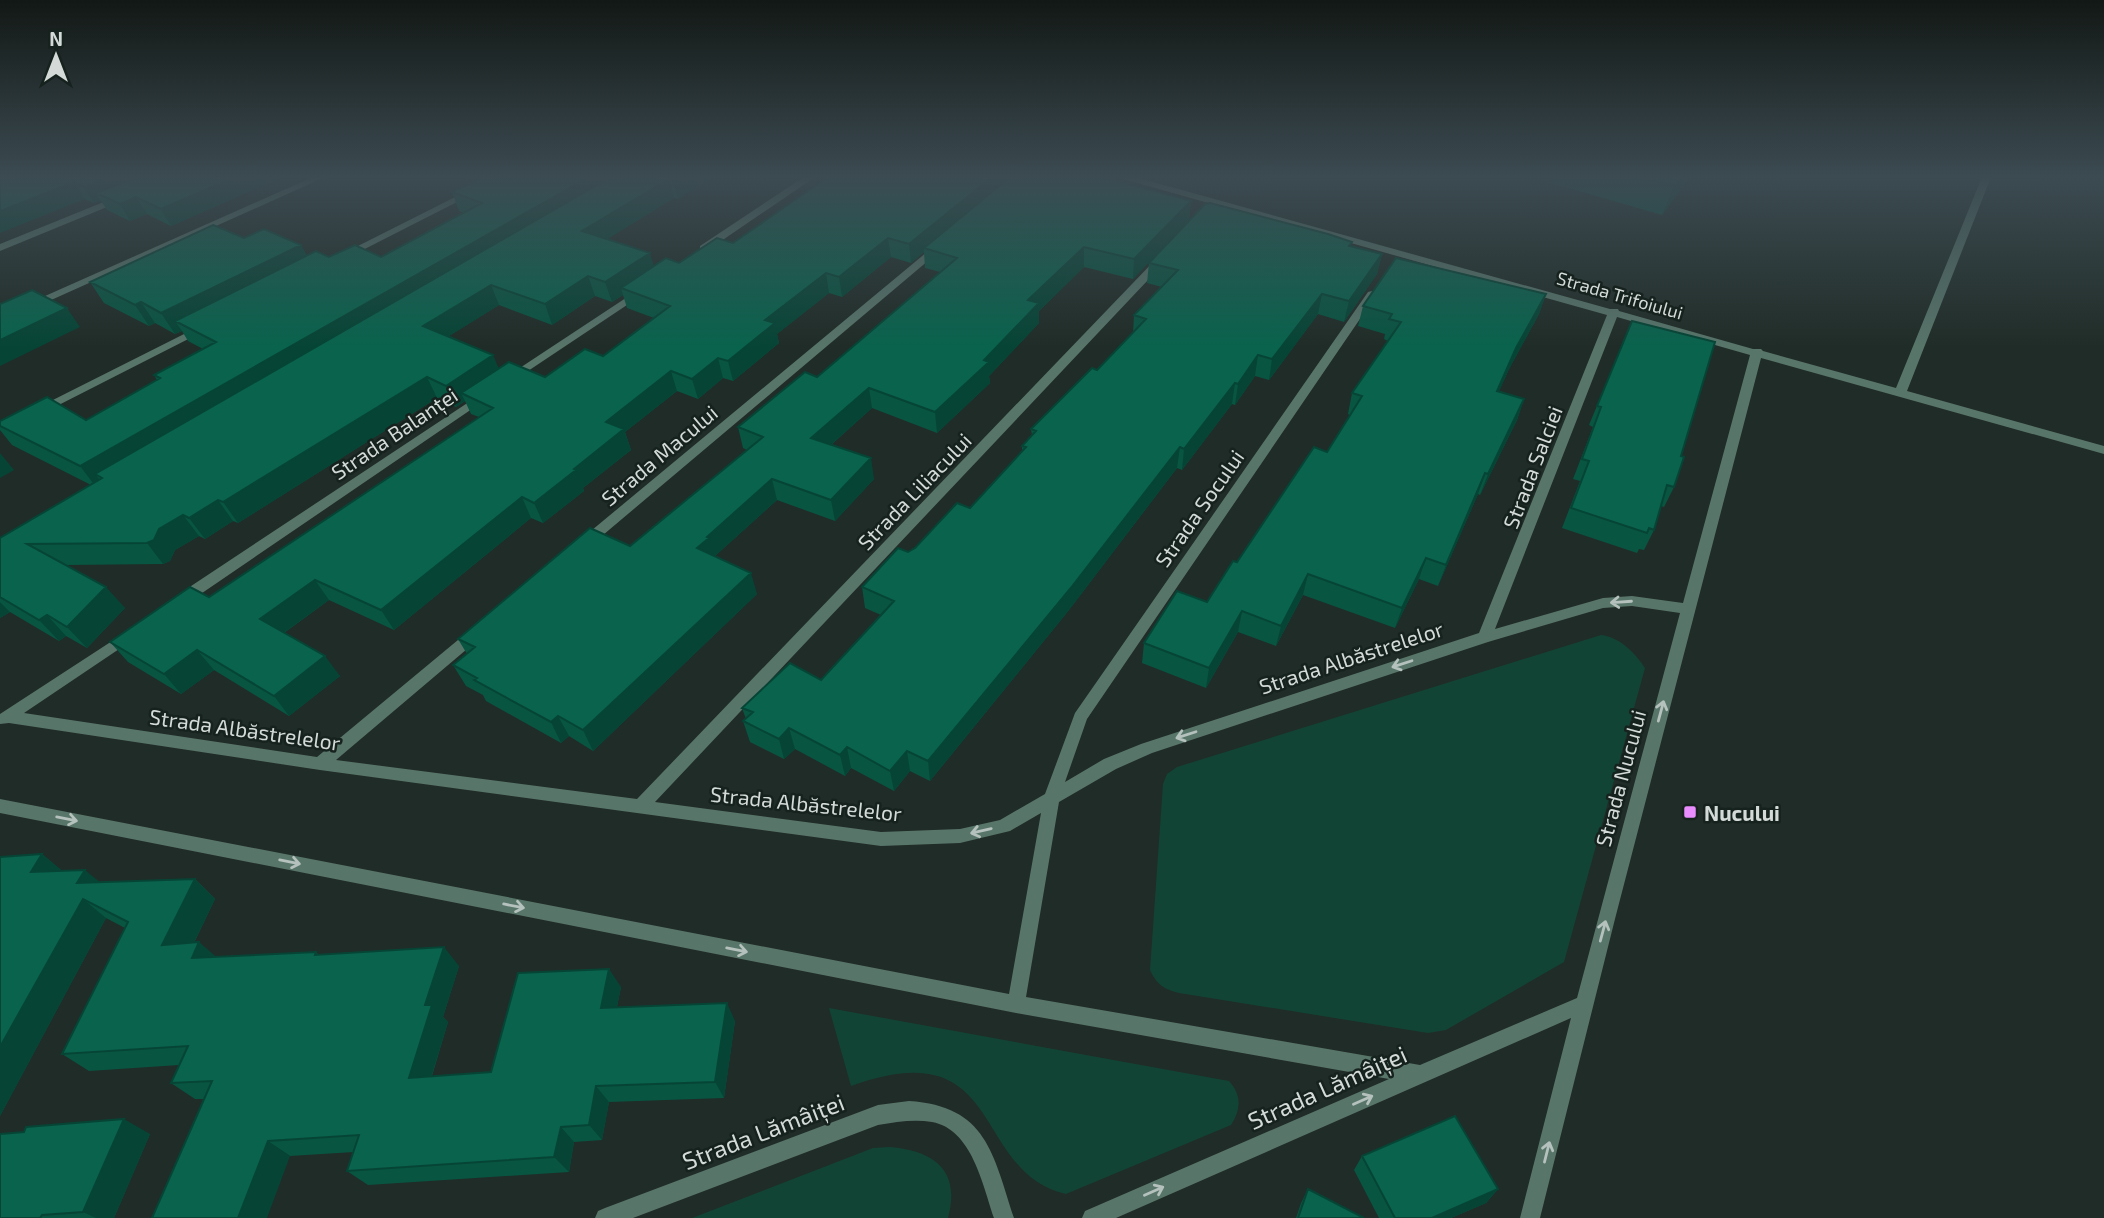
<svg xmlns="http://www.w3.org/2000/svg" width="2104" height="1218" font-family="'Exo 2',sans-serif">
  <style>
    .green { fill: #124435 }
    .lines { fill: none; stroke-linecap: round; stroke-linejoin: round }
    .street { fill: #58756a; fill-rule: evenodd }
    .wall { fill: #085542; fill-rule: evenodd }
    .shaded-wall { fill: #064536 }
    .building { fill: #09634d; stroke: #064536; stroke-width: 2 }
    .oneway { stroke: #b4c1bc }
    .poi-dot { fill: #e98dfe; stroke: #16221e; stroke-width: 2.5 }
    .labels { text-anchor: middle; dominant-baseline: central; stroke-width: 5; stroke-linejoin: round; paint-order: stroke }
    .far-street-label { font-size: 18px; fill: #d3dad7; stroke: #16221e }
    .street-label { font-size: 21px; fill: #d3dad7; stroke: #16221e }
    .poi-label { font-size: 21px; font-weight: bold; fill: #d3dad7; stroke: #16221e; text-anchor: start }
    .near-street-label { font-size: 24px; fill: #d3dad7; stroke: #16221e }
  </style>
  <rect width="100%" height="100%" fill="#202c27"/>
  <path class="green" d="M1601 635C1620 637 1635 653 1645 668L1564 962 1446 1030 1428 1033 1179 993C1164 989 1157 985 1150 970L1163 784 1167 774 1177 767Z
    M829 1008 1229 1081C1242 1095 1241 1110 1231 1125L1066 1194C970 1172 1007 1029 851 1086Z
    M890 1147C934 1151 961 1170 948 1218H692L873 1148Z"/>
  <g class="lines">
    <path class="street" d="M313 177H325L0 323V316Z
      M495 177H506L349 257 340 255Z
      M804 177H815L708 250H700V246Z
      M1122 177H1135L1610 309H1618L1619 311 1753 349H1761L1763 351 1896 388 1982 177H1991L1907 391 2104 446V454L1761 358 1616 915 1540 1218H1520L1571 1018 1116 1218H1082L1085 1211 1389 1079 1016 1013 0 813V799L1009 994 1041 813 1010 831 960 843 881 846 320 770 9 723 0 724V714L129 630 134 631 136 635 134 639 24 713 317 757 470 630H480L482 634 480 638 336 760 637 799 1157 258 1161 257 1166 260 1165 262 655 802 881 832 960 829 1000 820 1045 794 1075 713 1368 292 1372 291 1377 294 1087 719 1065 782 1104 759 1141 744 1479 633 1607 315 1123 179ZM1617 317 1750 355 1683 603 1632 596 1603 598 1495 629ZM1632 606 1680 613 1577 998 1420 1065 1026 997 1059 802 1116 769 1152 753 1488 642 1603 608Z
      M121 195 124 196V200L0 251V244Z
      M933 247 942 249 590 546H580L578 543 580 540Z
      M641 288 646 291 645 293 513 381H505L503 379Z
      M202 325 206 326V330L43 413H35L33 410Z
      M484 392 490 396 488 398 186 604H176L174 600 176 596Z
      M909 1101C987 1106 993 1154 1014 1218H994C983 1186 972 1129 932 1122 914 1119 896 1122 878 1125L633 1218H595L598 1211 605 1208 878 1105Z"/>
  </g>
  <path class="wall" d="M0 177H282L171 226 147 214 130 221 107 210 101 201 94 203 85 199Z
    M713 177 678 199 674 198 607 239 654 266 679 263 733 243 1191 201 1189 220 1133 279 1084 267 1039 311V323L989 376 990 383 937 433 872 408 831 445 874 479 835 521 777 500 715 556 757 594 593 751 569 736 561 743 486 701 483 695 466 686 453 665 467 654 458 639 630 546 747 450 743 448 738 427 817 377 940 272 925 268 924 252 911 263 891 257 842 297 829 293 777 334 779 343 733 381 723 378 698 399 677 391 625 432 631 450 583 488 584 491 543 523 531 518 394 630 329 600 284 633 340 676 289 716 214 670 181 694 128 662 110 642 209 597 479 417 471 414 465 401 456 407 437 398 238 523 233 521 205 539 199 536 175 550 170 561 163 564 66 565 125 608 87 648 66 636 59 641 10 612 0 618V538L91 485 12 445 0 430V421L86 420 157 380 154 375 203 349 188 341 182 331 175 334 155 323 149 326 104 303 90 282 244 238 301 245 307 256 329 257H381L464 213 459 211 452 192ZM623 295 627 308 654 318 603 356 545 377 499 369 449 336 499 305 552 325 595 296 612 302Z
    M1554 177H1689L1685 184 1662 215 1551 183Z
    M1351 246 1382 254 1377 274 1344 322 1318 314 1269 380 1255 376 1235 405 1232 404 1182 470 1177 468 1069 610 930 781 910 771 894 791 851 768 845 776 795 749 784 759 750 742 743 721 746 719 742 708 821 680 881 615 865 608 862 587 908 552 970 508 1022 452V446L1032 435 1031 429 1097 370 1133 333 1134 315 1162 287 1147 283 1149 263Z
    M1546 294 1539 314 1509 369 1499 391 1524 399 1517 420 1480 495 1478 494 1438 586 1419 579 1395 628 1303 595 1276 646 1238 632 1206 688 1142 663 1144 643 1207 602 1237 562 1327 452 1350 415 1348 414 1352 393 1388 341 1384 339 1385 334 1358 326 1363 306Z
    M1632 321 1681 456 1674 487 1664 507 1661 506 1654 530 1644 550 1639 549 1637 553 1562 528 1580 481 1573 479 1593 427 1589 425Z
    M42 854 62 871 100 882 195 879 215 899 194 943 216 957 316 952 319 955 459 966 443 1017 448 1022 432 1076 491 1072 621 987 617 1007 735 1021 724 1098 609 1102 602 1140 574 1142 569 1172 368 1185 347 1171 354 1152 290 1156 204 1099H195L171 1083 179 1065 89 1071 62 1054 125 928 106 918 0 1116V857Z
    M150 1134 114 1218H0Z
    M1362 1156 1498 1189 1486 1203 1451 1218H1379L1354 1170Z
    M1308 1189 1364 1218H1296L1301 1203Z"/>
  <path class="shaded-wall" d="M109 177H161L96 193 101 201 94 203 84 187Z
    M235 177H282L171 226 161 209Z
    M589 177H627L95 474 103 484 96 487 80 466Z
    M678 177H713L678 199 673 180Z
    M992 177H1014L924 248V252L911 263 909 244Z
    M1681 177H1689L1685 184 1662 215 1674 186Z
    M669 179 674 198 588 251 582 231Z
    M74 182 85 199 0 233V211Z
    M136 197 147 214 130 221 120 204Z
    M1191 201 1189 220 1133 279 1134 259Z
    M888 238 891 257 842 297 839 277Z
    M301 245 312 266 175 321 182 331 175 334 161 313Z
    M1084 247V267L1039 311V323L989 376 990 383 937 433 935 412 1028 300Z
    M650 253 656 273 621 288 623 295 612 302 605 282Z
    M1382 254 1377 274 1344 322 1349 301Z
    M826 273 829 293 777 334 779 343 733 381 728 361 765 320Z
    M588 276 595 296 552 325 545 304Z
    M491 285 499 305 433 346 423 326Z
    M1322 294 1318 314 1269 380 1272 359Z
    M1546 294 1539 314 1509 369 1490 412 1497 391 1516 348Z
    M141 302 155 323 149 326 135 305Z
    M67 308 80 327 0 366V340Z
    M493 355 502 376 461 393 465 401 456 407 446 386Z
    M1258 355 1255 376 1235 405 1238 384Z
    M718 358 723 378 698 399 692 379Z
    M671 371 677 391 625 432 631 450 583 488 584 491 543 523 534 503 574 469 606 422Z
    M427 377 437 398 238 523 223 502Z
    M1235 383 1232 404 1182 470 1184 449Z
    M869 388 872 408 815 459 811 438Z
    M1524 399 1517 420 1480 495 1488 474Z
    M1180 447 1177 468 1069 610 930 781 928 761Z
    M0 453 14 470 0 478Z
    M871 458 874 479 835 521 831 500Z
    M1485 473 1478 494 1438 586 1446 565Z
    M772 479 777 500 715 556 697 548 707 537Z
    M522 497 531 518 394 630 381 610Z
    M218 500 233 521 205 539 189 518Z
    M183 515 199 536 175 550 170 561 163 564 147 543 159 529Z
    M1426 558 1419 579 1395 628 1402 608Z
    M751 573 757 594 593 751 583 730Z
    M1308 574 1303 595 1276 646 1281 626Z
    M315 580 329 600 275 639 260 619Z
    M106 587 125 608 87 648 67 627Z
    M0 602 10 612 0 618Z
    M1242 611 1238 632 1206 688 1209 668Z
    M47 615 66 636 59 641 39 620Z
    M197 650 214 670 181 694 164 674Z
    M325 656 340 676 289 716 274 696Z
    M558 716 569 736 561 743 551 722Z
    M789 728 795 749 784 759 779 739Z
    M847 747 851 768 845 776 840 755Z
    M907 751 910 771 894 791 890 771Z
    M42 854 66 874 31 872Z
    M85 870 108 889 77 883Z
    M195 879 215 899 184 963 162 945Z
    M83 899 106 918 0 1116V1047Z
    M199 942 221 961 192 958Z
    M444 947 459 966 443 1017 448 1022 426 1094 409 1078 425 1005Z
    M609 969 621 987 613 1025 601 1008Z
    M727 1003 735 1021 724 1098 715 1082Z
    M596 1086 609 1102 602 1140 589 1125Z
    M124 1119 150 1134 114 1218H96L83 1212Z
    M561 1127 574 1142 569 1172 554 1157Z
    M268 1141 290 1156 267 1218H238Z
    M1498 1189 1486 1203 1451 1218H1432Z"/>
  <path class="building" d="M0 177H109L84 187 74 182 0 211Z
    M137 177H235L161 209 136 197 120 204 96 193Z
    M482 177H589L80 466 0 426V421L47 397 86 420 160 378 154 375 216 342 175 321 316 251 329 257 355 245 381 257 482 203 452 192Z
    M611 177H678L673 180 669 179 582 231 650 253 605 282 588 276 545 304 491 285 423 326 493 355 446 386 427 377 223 502 218 500 189 518 183 515 159 529 154 540 147 543 27 544 106 587 67 627 47 615 39 620 0 597V538L102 478 95 474Z
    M828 177H992L909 244 888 238 839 277 826 273 765 320 775 323 728 361 718 358 692 379 671 371 606 422 624 429 574 469 576 470 534 503 522 497 381 610 315 580 260 619 325 656 274 696 197 650 164 674 110 642 190 587 209 597 493 408 461 393 509 362 545 377 585 349 603 356 670 306 621 288 666 258 679 263 717 238 733 243Z
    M1010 177H1103L1191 201 1134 259 1084 247 1028 300 1039 303 984 360 989 362 935 412 869 388 811 438 871 458 831 500 772 479 707 537 709 538 697 548 751 573 583 730 558 716 551 722 474 680 477 678 453 665 475 647 458 639 590 528 630 546 763 437 738 427 805 372 817 377 957 258 924 248Z
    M1640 177H1681L1674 186Z
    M1210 203 1328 234 1352 242 1349 246 1382 254 1349 301 1322 294 1272 359 1258 355 1238 384 1235 383 1184 449 1180 447 1070 589 928 761 907 751 890 771 847 747 840 755 789 728 779 739 743 721 753 712 742 708 790 663 821 680 894 601 862 587 898 548 908 552 915 548 957 503 970 508 1026 447 1022 446 1036 431 1031 429 1092 368 1097 370 1146 319 1134 315 1178 270 1149 263 1205 204Z
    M213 225 244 238 264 229 301 245 161 313 141 302 135 305 90 282Z
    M1396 258 1546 294 1516 348 1497 391 1524 399 1488 474 1485 473 1446 565 1426 558 1402 608 1308 574 1281 626 1242 611 1209 668 1144 643 1177 591 1207 602 1233 561 1237 562 1314 447 1327 452 1362 396 1352 393 1401 322 1389 319 1392 314 1363 306Z
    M32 290 67 308 0 340V304Z
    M1632 321 1715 342 1681 456 1684 457 1674 487 1667 485 1654 530 1649 528 1647 533 1571 508 1589 461 1582 459 1601 407 1597 406Z
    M42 854 31 872 85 870 77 883 195 879 162 945 199 942 192 958 316 952 315 955 444 947 425 1005H432L409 1078 491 1072 518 973 609 969 601 1008 727 1003 715 1082 596 1086 589 1125 561 1127 554 1157 347 1171 359 1135 268 1141 238 1218H152L212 1081 171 1083 188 1046 62 1054 128 922 83 899 0 1047V857Z
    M1455 1116 1498 1189 1432 1218H1395L1362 1156Z
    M124 1119 83 1212 42 1215 40 1218H0V1134L24 1132 26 1127Z
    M1308 1189 1364 1218H1298Z"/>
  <defs><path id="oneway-shaft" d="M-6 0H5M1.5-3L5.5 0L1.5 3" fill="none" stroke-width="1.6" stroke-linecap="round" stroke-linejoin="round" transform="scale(1.75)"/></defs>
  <g class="oneway">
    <use href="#oneway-shaft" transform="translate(1621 602) rotate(176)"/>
    <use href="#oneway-shaft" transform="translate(1402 664) rotate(162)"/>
    <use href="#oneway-shaft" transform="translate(1661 711) rotate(-75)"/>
    <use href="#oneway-shaft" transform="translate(1186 735) rotate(162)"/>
    <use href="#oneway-shaft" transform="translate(67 819) rotate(11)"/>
    <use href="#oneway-shaft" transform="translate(981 831) rotate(167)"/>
    <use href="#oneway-shaft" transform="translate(290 862) rotate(11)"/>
    <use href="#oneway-shaft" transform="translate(514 906) rotate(11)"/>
    <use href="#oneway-shaft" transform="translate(1603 931) rotate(-75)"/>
    <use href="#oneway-shaft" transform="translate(737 950) rotate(11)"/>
    <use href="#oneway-shaft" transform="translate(1363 1100) rotate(-24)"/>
    <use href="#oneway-shaft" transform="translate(1547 1152) rotate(-76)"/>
    <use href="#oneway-shaft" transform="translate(1154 1191) rotate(-24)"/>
  </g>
  <linearGradient id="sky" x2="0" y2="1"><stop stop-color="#121815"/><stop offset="0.51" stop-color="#3c4b52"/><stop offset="1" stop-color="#3c4b52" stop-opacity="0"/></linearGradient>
  <rect width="2104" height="347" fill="url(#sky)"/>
  <rect class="poi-dot" x="1683" y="805" width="14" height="14" rx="3.5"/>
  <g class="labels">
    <g class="far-street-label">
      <text transform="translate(1620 295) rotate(16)">Strada Trifoiului</text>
    </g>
    <g class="street-label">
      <text transform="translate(394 433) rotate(-34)">Strada Balanței</text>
      <text transform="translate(659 455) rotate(-40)">Strada Macului</text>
      <text transform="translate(1532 467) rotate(-69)">Strada Salciei</text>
      <text transform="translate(914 491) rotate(-46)">Strada Liliacului</text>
      <text transform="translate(1199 508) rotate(-55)">Strada Socului</text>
      <text transform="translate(1351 657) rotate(-18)">Strada Albăstrelelor</text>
      <text transform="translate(245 729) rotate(8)">Strada Albăstrelelor</text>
      <text transform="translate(1620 778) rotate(-75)">Strada Nucului</text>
      <text transform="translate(806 803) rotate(6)">Strada Albăstrelelor</text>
    </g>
    <g class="poi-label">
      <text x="1704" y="812">Nucului</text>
    </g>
    <g class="near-street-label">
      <text transform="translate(1327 1087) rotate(-24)">Strada Lămâiței</text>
      <text transform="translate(763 1131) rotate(-21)">Strada Lămâiței</text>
    </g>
  </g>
  <g transform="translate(56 56)" stroke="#16221e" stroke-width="5" paint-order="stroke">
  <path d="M0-5L12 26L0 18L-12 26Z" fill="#d3dad7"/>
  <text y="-10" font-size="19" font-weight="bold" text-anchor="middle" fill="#d3dad7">N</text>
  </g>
</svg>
